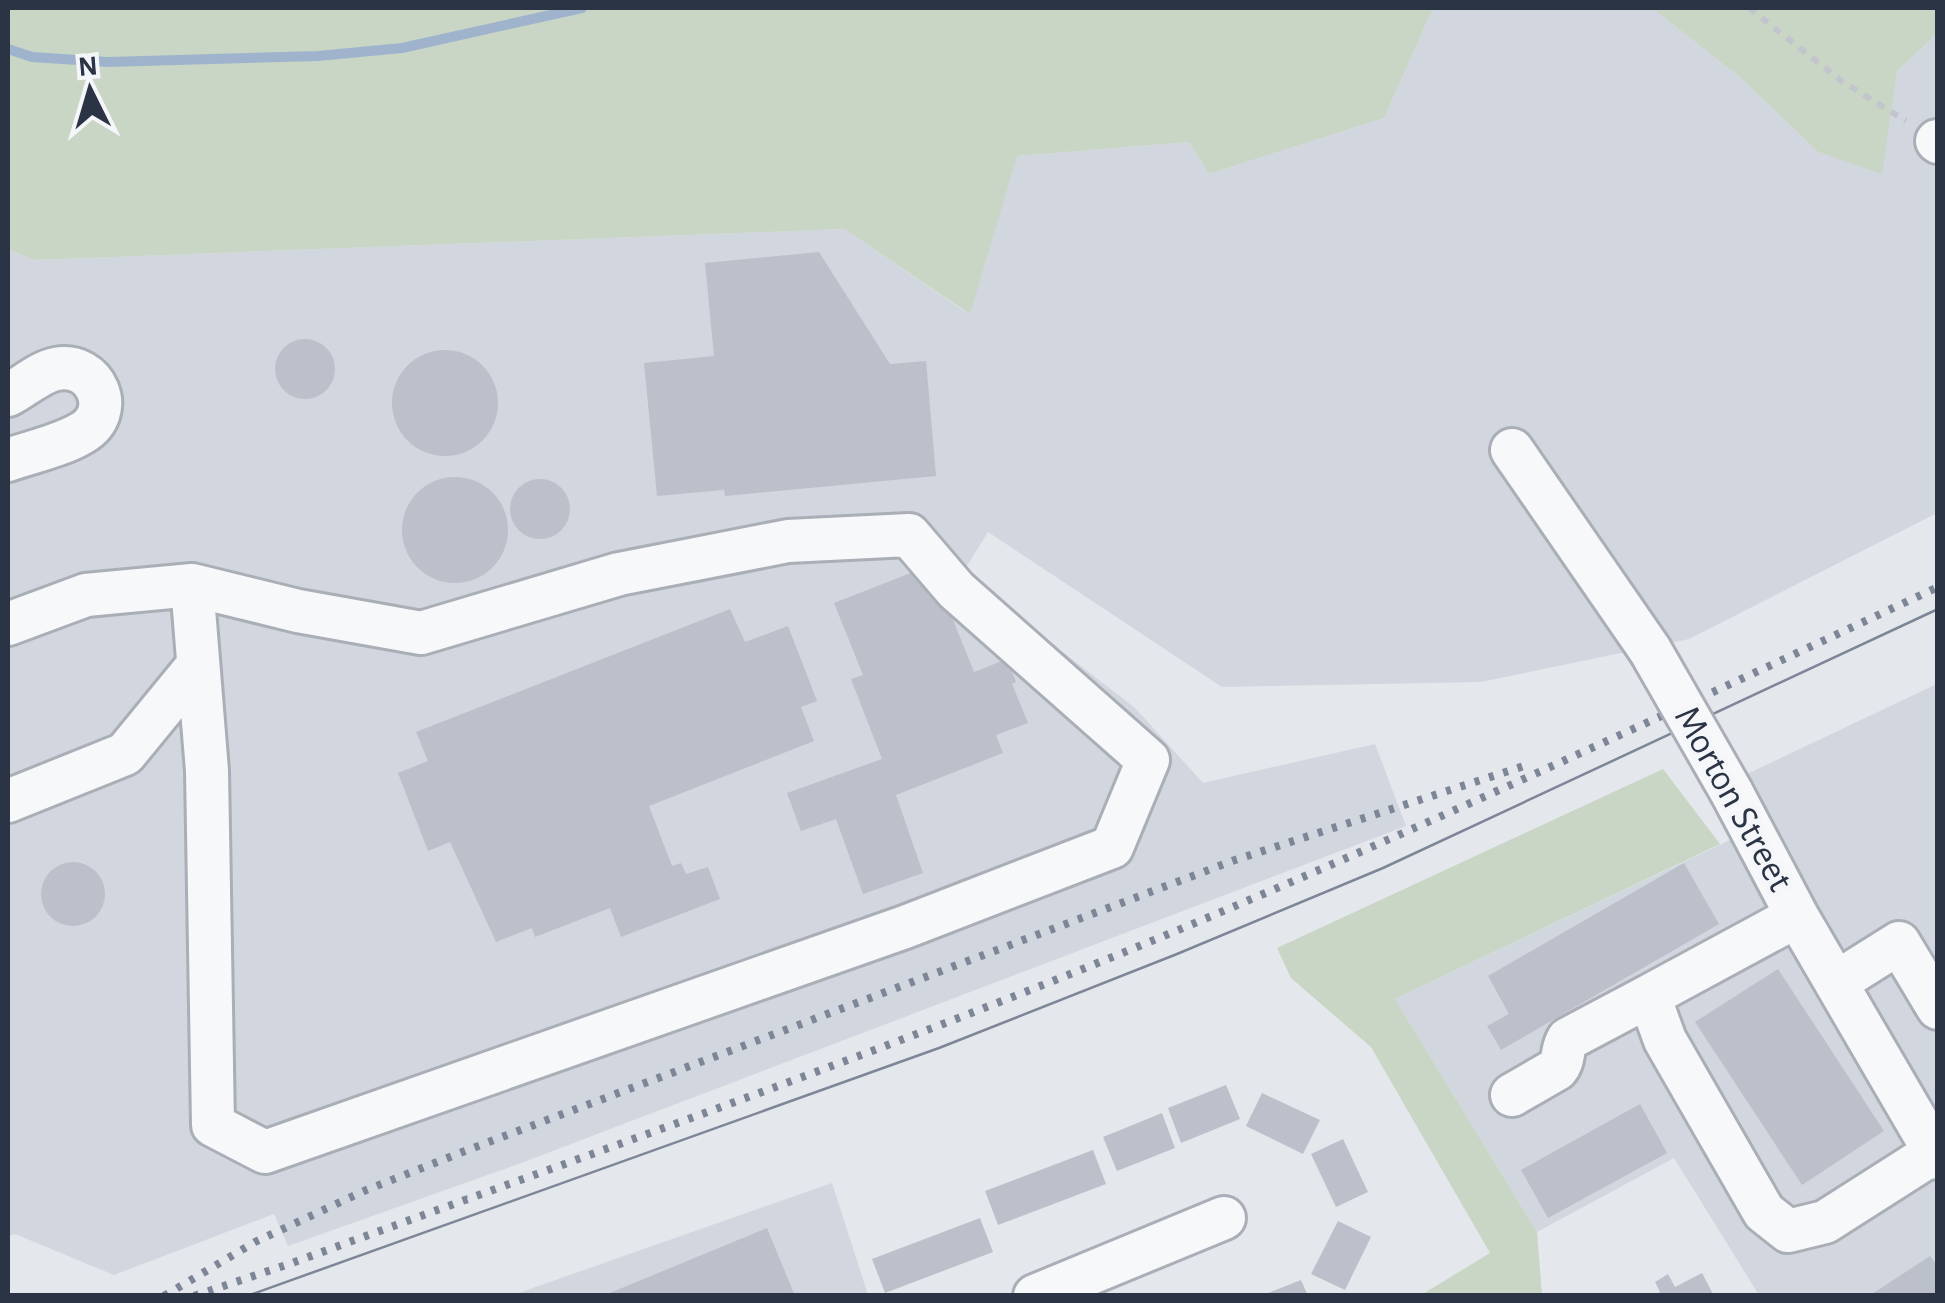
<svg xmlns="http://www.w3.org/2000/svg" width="1945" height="1303" font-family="'Alegreya Sans',sans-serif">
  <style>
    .built { fill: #d2d6de }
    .green { fill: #c9d6c5 }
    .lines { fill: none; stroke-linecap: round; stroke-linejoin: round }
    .stream { stroke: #9fb4cc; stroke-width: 10 }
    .building { fill: #bbc0ca }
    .minor-casing { stroke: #a9aeb7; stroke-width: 48 }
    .path { stroke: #c2c5cb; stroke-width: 6; stroke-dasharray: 8 8; stroke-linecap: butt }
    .minor { stroke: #f7f8fa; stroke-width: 42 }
    .tram { stroke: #7d8696; stroke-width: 2.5 }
    .rail { stroke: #7d8696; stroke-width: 8; stroke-dasharray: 5 10; stroke-linecap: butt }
    .minor-bridge-casing { stroke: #a9aeb7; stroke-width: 48; stroke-linecap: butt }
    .minor-bridge { stroke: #f7f8fa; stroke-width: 42 }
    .labels { text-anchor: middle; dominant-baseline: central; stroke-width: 9; stroke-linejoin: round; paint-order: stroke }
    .street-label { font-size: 38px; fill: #2b3445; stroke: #f4f6f9 }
  </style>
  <rect width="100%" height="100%" fill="#e4e7ec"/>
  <path class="built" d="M1433 8H1652L1742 79 1818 152 1881 173 1897 71 1937 34V513L1689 639 1481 682 1222 687 988 532 962 574 1135 708 1203 783 1375 744 1406 826 521 1163 288 1246 274 1214 114 1275 15 1234 8 1236V249L35 260 844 229 969 314 1016 156 1189 142 1209 174 1384 118Z
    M1937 684V1295H1759L1674 1158 1537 1232 1395 999 1770 821 1745 775Z
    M832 1183 868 1295 510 1296Z"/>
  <path class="green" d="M8 8H1433L1384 118 1209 174 1189 142 1017 156 970 314 844 229 35 260 8 249Z
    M1652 8H1937V34L1897 71 1882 174 1818 152 1742 79Z
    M1663 769 1720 844 1395 999 1537 1232 1542 1295H1421L1490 1253 1371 1047 1291 978 1277 948Z"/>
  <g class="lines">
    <path class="stream" d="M8 49 32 57 108 62 318 56 402 48 582 8"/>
  </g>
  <path class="building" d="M819 252 890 364 926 361 936 476 725 496 724 490 657 496 644 363 714 356 705 263Z
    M275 369a30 30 0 1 1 60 0a30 30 0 1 1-60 0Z
    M392 403a53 53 0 1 1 106 0a53 53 0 1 1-106 0Z
    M402 530a53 53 0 1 1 106 0a53 53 0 1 1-106 0Z
    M510 509a30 30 0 1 1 60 0a30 30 0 1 1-60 0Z
    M931 565 974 672 1007 659 1016 682 1012 684 1028 723 996 735 1003 753 896 795 923 873 863 894 836 819 801 831 787 793 882 759 851 679 863 675 834 603Z
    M730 609 745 642 788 626 817 701 801 707 814 741 649 806 672 866 681 863 686 874 708 867 720 899 621 937 610 908 535 937 532 928 496 942 450 842 428 851 398 773 428 761 416 732Z
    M41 894a32 32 0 1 1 64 0a32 32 0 1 1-64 0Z
    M1684 863 1719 924 1501 1050 1487 1026 1509 1014 1488 976Z
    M1778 969 1884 1131 1802 1185 1695 1022Z
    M1226 1085 1240 1119 1181 1143 1168 1108Z
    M1262 1093 1320 1120 1303 1154 1246 1126Z
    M1640 1104 1667 1153 1548 1218 1521 1170Z
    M1162 1113 1175 1148 1117 1171 1103 1137Z
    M1343 1139 1368 1192 1336 1207 1311 1154Z
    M1093 1150 1106 1184 998 1225 985 1191Z
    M980 1218 993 1252 885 1293 872 1259Z
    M1338 1221 1371 1237 1345 1290 1311 1274Z
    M767 1228 795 1296H605V1295Z
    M1930 1256 1938 1267V1296H1869Z
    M1702 1273 1714 1296H1654L1660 1292 1655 1282 1668 1274 1675 1287Z
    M1301 1280 1308 1296H1263V1295Z"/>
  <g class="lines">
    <defs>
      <path id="minor" d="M1937 141 1938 142
        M8 395C22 388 40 372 56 369 96 361 118 412 82 433 60 446 31 452 8 460
        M1512 450 1650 650
        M909 535 956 590 1148 760 1112 847 905 927 265 1152 213 1125 207 771 192 585 298 611 421 633 619 574 788 541Z
        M8 624 86 595 192 585
        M1732 793 1797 916 1938 1158
        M8 801 125 754 198 665
        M1797 916 1649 996 1665 1040 1764 1212 1788 1231 1825 1222 1938 1150
        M1837 982 1899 943 1938 1008
        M1512 1095 1557 1069C1565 1060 1561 1050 1568 1039L1649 996
        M1035 1296 1224 1218"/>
    </defs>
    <use href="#minor" class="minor-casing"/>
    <path class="path" d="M1749 8 1843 82 1906 121"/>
    <use href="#minor" class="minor"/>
    <path class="tram" d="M247 1296 939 1048 1177 954 1383 868 1938 609"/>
    <path class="rail" d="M164 1296 255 1242 364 1191 465 1151 1235 860 1527 765
      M194 1296 292 1263C586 1155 882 1053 1171 933 1430 825 1684 706 1938 587"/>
    <defs>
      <path id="minor-bridge" d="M1650 650 1732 793"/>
    </defs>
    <use href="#minor-bridge" class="minor-bridge-casing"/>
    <use href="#minor-bridge" class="minor-bridge"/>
  </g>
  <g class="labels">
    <g class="street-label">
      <text transform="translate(1733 799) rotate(61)">Morton Street</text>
    </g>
  </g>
  <rect width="1945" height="1303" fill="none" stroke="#2b3445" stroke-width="20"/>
  <g transform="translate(90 90) rotate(355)" stroke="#f4f6f9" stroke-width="8" paint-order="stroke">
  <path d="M0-8L18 38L0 25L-18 38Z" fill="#2b3445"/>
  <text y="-15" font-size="28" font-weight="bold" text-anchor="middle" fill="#2b3445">N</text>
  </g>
</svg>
